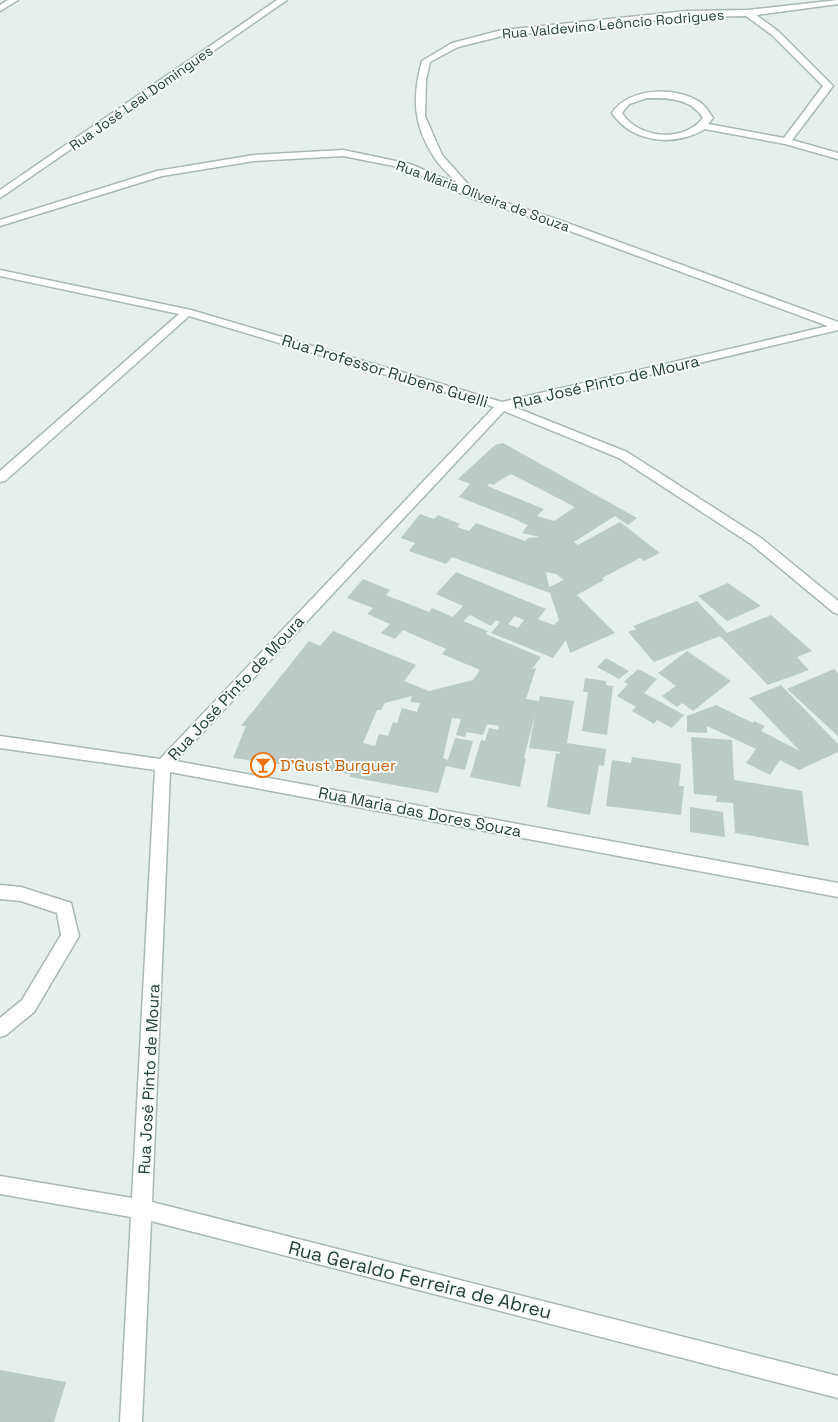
<svg xmlns="http://www.w3.org/2000/svg" width="838" height="1422" font-family="'Space Grotesk',sans-serif">
  <style>
    .building { fill: #bbcac4; fill-rule: evenodd }
    .lines { fill: none; stroke-linecap: round; stroke-linejoin: round }
    .lane-casing { stroke: #a8b8b2; stroke-width: 3 }
    .street-casing { stroke: #a8b8b2; stroke-width: 3 }
    .lane { fill: #fff; fill-rule: evenodd }
    .street { fill: #fff; fill-rule: evenodd }
    .labels { text-anchor: middle; dominant-baseline: central; stroke-width: 4; stroke-linejoin: round; paint-order: stroke }
    .far-street-label { font-size: 14px; fill: #24423a; stroke: #f7fbf9 }
    .street-label { font-size: 16px; fill: #24423a; stroke: #f7fbf9 }
    .food-label { font-size: 16px; fill: #c56008; stroke: #f7fbf9; text-anchor: start }
    .near-street-label { font-size: 19px; fill: #24423a; stroke: #f7fbf9 }
  </style>
  <rect width="100%" height="100%" fill="#e6efeb"/>
  <path class="building" d="M503 443 637 518 628 525 615 516 574 542 578 545 620 522 660 553 644 561 640 558 602 578 604 580 577 595 615 633 570 653 566 640 553 658 491 633 500 622 496 620 491 626 470 615 463 621 488 631 486 634 541 657 532 669 536 668 526 699 539 701 540 696 574 701 567 743 606 749 604 766 599 765 590 815 547 807 556 753 559 754 560 752 529 748 535 714 524 758H526L520 787 470 777 481 740 485 741 489 728 498 730 499 726 487 724 483 735 467 732 465 737 456 735 461 719 452 718 443 758 448 760 455 738 473 741 465 770 446 766 438 793 350 777V774L233 758 246 726H241L309 641 320 646 333 631 416 665 404 681 429 691 473 680 480 670 442 654 446 649 403 630 395 639 381 633 390 624 367 614 373 608 347 598 363 579 390 590 386 595 429 612 432 608 453 617 463 606 436 594 456 572 546 609 538 619 554 625 559 620 550 593 452 557 446 564 409 551 415 543 401 538 420 514 434 519 438 515 460 524 457 527 469 531 476 523 525 541 528 538 540 537 522 533 528 525 520 522V521L459 497 470 484 458 479 495 445ZM511 474 575 507 554 521 537 516 544 509 487 486 490 483 493 485ZM546 572 556 574 564 580 549 587ZM515 616 524 620 518 628 508 624ZM412 696 410 702 420 703 417 712 402 708 397 723 393 722 388 736 379 734 375 746 363 743 377 710H381L385 703Z
    M728 583 761 606 727 621 698 596Z
    M697 601 727 633 771 615 812 651 797 657 809 670 768 685 720 636 654 662 628 632 636 629 633 626Z
    M687 651 731 681 693 711 682 703 677 707 662 696 676 686 658 673Z
    M606 658 629 671 619 679 597 667Z
    M638 669 657 679 644 693 684 715 672 728 657 720 654 724 632 711 636 707 617 696 628 684 624 682Z
    M834 669 838 673V736L787 689Z
    M585 678 606 681V685L613 686 607 735 582 731 588 692H583Z
    M781 685 838 744V752L799 770 780 760 770 775 746 763 756 749 707 726V733L687 732V716L716 705 753 723 754 721 765 726 761 731 800 751 749 698Z
    M691 737 732 740 734 780 802 791 809 846 735 833 733 803 716 802 717 796 694 794Z
    M632 757 681 764 679 786H684L681 815 606 806 612 760 631 763Z
    M690 807 723 812 725 837 690 832Z
    M0 1370 66 1382 54 1422H0Z"/>
  <g class="lines">
    <defs>
      <path id="lane" d="M0 885 21 887 71 903 79 936 34 1012 6 1035 0 1037V1018L22 1000 61 935 57 913 21 901 0 899Z"/>
      <path id="street" d="M8 0H18L0 11V5Z
        M277 0H287L0 198V190Z
        M838 0V4L756 15 778 31 833 86 792 140 838 153V159L785 144 705 129C675 147 632 143 612 113 629 87 677 86 701 103 706 107 709 112 713 118L708 124 784 138 823 86 772 35 746 16 687 17 502 36 458 47 430 62 426 80 425 116 442 155 476 193 559 220 838 322V330L514 407 627 452 761 538 838 601V614L833 612 751 544 619 458 504 411 176 761 838 883V897L170 772 152 1202 838 1376V1398L151 1221 142 1422H120L131 1217 0 1194V1176L132 1198 155 770 0 748V736L160 759 494 407 189 316 5 481 0 482V471L179 314 0 276V270L191 310 502 402 828 326 551 224 471 198 404 168 343 156 254 161 162 176 0 226V220L157 171 254 155 343 150 410 164 459 185C451 176 440 167 434 157 413 125 412 97 422 61L452 43 502 30 687 11 748 10ZM647 98C668 98 691 98 703 118 684 143 638 139 622 113L629 104Z"/>
    </defs>
    <use href="#lane" class="lane-casing"/>
    <use href="#street" class="street-casing"/>
    <use href="#lane" class="lane"/>
    <use href="#street" class="street"/>
  </g>
  <defs>
    <symbol id="bar-ring" viewBox="-11 -11 22 22"><circle r="9.5" fill="#f7fbf9" stroke="#e8710a" stroke-width="1.5"/><path d="M-6-5H6L.8 .8V4.5H3.5V6h-7V4.5H-.8V.8Z" fill="#e8710a"/></symbol>
  </defs>
  <g fill-rule="evenodd">
    <use href="#bar-ring" x="249" y="751" width="28" height="28"/>
  </g>
  <g class="labels">
    <g class="far-street-label">
      <text transform="translate(613 24) rotate(-5)">Rua Valdevino Leôncio Rodrigues</text>
      <text transform="translate(141 98) rotate(-35)">Rua José Leal Domingues</text>
      <text transform="translate(483 196) rotate(20)">Rua Maria Oliveira de Souza</text>
    </g>
    <g class="street-label">
      <text transform="translate(385 371) rotate(17)">Rua Professor Rubens Guelli</text>
      <text transform="translate(606 382) rotate(-13)">Rua José Pinto de Moura</text>
      <text transform="translate(236 688) rotate(-47)">Rua José Pinto de Moura</text>
      <text transform="translate(420 812) rotate(11)">Rua Maria das Dores Souza</text>
      <text transform="translate(149 1079) rotate(-87)">Rua José Pinto de Moura</text>
    </g>
    <g class="food-label">
      <text x="280" y="765">D'Gust Burguer</text>
    </g>
    <g class="near-street-label">
      <text transform="translate(420 1280) rotate(14)">Rua Geraldo Ferreira de Abreu</text>
    </g>
  </g>
</svg>
